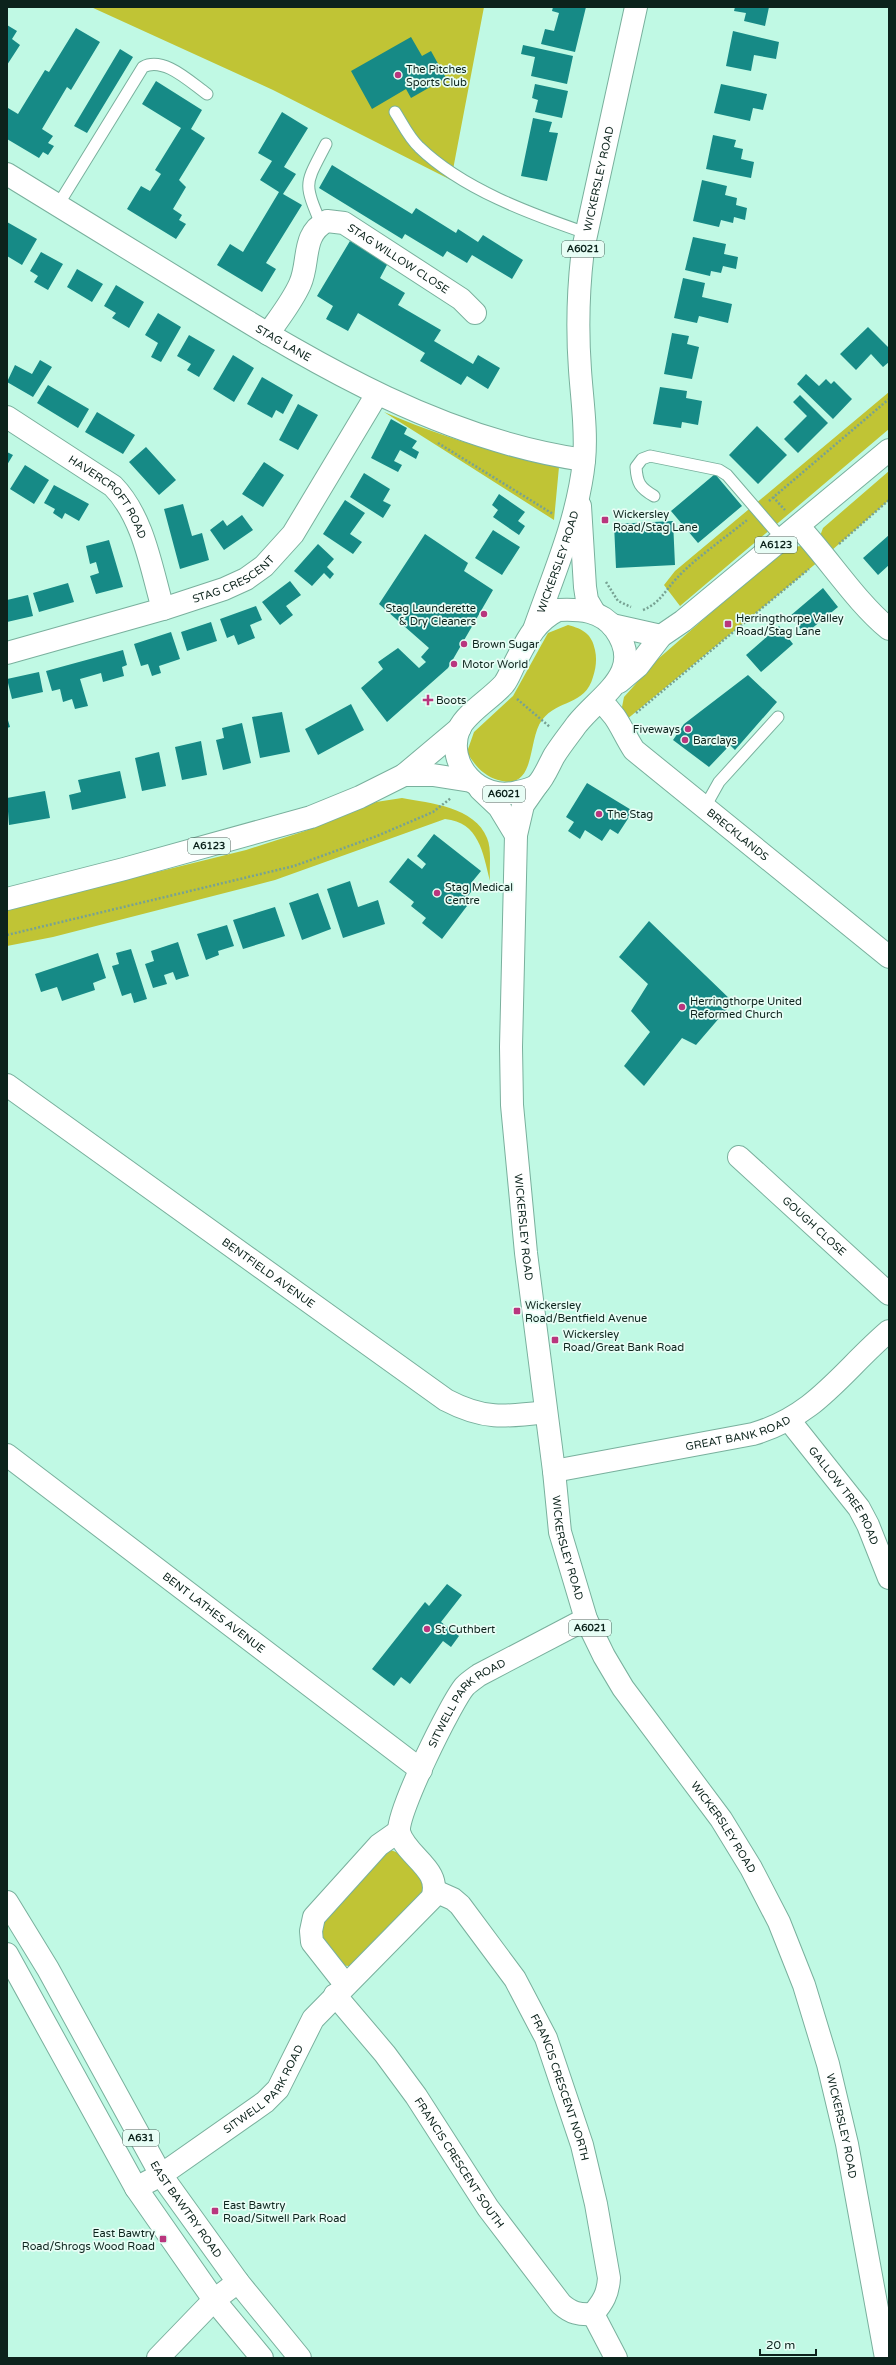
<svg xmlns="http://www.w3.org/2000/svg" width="896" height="2365" font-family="'Varela Round',sans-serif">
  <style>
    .green { fill: #c0c435 }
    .building { fill: #168a86 }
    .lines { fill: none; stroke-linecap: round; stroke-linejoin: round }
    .lane-casing { stroke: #79b09d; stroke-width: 13 }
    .street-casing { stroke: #79b09d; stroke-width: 24 }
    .primary-casing { stroke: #79b09d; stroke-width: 24 }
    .path { stroke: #77a293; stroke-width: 2.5; stroke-dasharray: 2 2; stroke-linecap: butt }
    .lane { stroke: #fff; stroke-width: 11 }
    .street { stroke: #fff; stroke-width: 22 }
    .primary { stroke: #fff; stroke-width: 22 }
    .poi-dot { fill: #b9367e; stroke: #e7fdf5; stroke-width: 1.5 }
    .labels { text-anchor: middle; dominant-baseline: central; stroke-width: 3.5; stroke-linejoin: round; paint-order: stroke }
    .shield { fill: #e7fdf5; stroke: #4e645d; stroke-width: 1 }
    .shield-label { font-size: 10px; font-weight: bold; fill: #0c231c }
    .poi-label { font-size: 11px; fill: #0c231c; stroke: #e7fdf5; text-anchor: start }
    .street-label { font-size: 11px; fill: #0c231c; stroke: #e7fdf5 }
  </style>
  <rect width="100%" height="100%" fill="#c0f9e4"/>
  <path class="green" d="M91 7H484L451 180 273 90Z
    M889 392V429L680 606 664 585 675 571Z
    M384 412C439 436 494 453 554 463L559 467 554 520Z
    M889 471V500L831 551 820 536 823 528Z
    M801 546 819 561 626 720 622 707 624 697 658 659 776 556 793 547Z
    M568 625C583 629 592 634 595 650 597 659 596 668 593 677 585 706 558 699 542 720 527 740 537 792 498 780 484 776 474 765 467 752L474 732 513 696 548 633Z
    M402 798C430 803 475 807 487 838 492 849 489 868 490 881 483 853 479 822 445 819L275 880 53 937 7 946V909L246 850 305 831 376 802Z
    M386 1849C407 1852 419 1874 427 1892L355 1965C336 1970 330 1953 319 1939V1923Z"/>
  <path class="building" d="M553 7H586L575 52 541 44 545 29 554 31 559 13 552 11Z
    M735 7H769L765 26 744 21 746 13 734 11Z
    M7 25 17 31 12 39 20 45 7 65Z
    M76 28 100 42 71 90 67 87 42 129 53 136 48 143 54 146 48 155 43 152 39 158 7 139V110L8 108 18 114 45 70 49 72Z
    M733 31 779 42 776 59 754 55 751 71 726 66Z
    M411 37 422 56 431 51 446 78 411 98 406 89 372 109 351 71Z
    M523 45 573 56 567 84 531 76 535 57 521 54Z
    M120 49 133 57 87 133 74 126Z
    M156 81 202 110 191 129 205 138 179 180 186 187 173 209 182 215 179 220 186 224 176 239 127 209 141 186 150 191 161 174 155 170 181 128 142 104Z
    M535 84 568 91 562 118 535 112 538 100 532 98Z
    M721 84 767 94 763 110 753 108 750 121 714 113Z
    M282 112 308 128 284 167 296 174 283 194 302 205 266 263 276 269 262 292 217 265 230 244 243 252 279 192 260 180 272 161 258 153Z
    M533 118 552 122 549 132 558 133 547 181 521 176Z
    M713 135 736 140 734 147 743 149 741 159 754 162 751 178 706 169Z
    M332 165 412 214 416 208 456 233 458 229 478 242 483 235 523 260 512 279 472 255 467 263 447 251 443 257 405 234 402 239 319 188Z
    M702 180 727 186 725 195 737 198 736 205 747 208 745 220 734 217 733 223 721 220 719 227 693 221Z
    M7 222 37 239 22 265 7 256Z
    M693 237 726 244 724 254 738 257 736 269 723 266 721 273 711 271 710 276 685 270Z
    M350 241 388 263 380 278 405 293 398 305 441 330 434 341 473 364 478 355 500 368 488 389 467 376 461 385 420 361 425 353 358 313 348 331 326 319 333 306 317 296Z
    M41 252 63 264 48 290 34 282 38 276 30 271Z
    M77 269 103 284 92 302 67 287Z
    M683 278 705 283 702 297 732 304 728 323 699 316 697 323 674 318Z
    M116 285 144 302 129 328 112 318 116 313 104 306Z
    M158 313 181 327 161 362 151 357 158 343 145 335Z
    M868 327 889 348V362L883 367 871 354 856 370 840 354Z
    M672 333 689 336 687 344 699 347 692 379 664 374Z
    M189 335 215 350 199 377 187 370 191 364 177 356Z
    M233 355 254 368 234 402 213 389Z
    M40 360 52 367 33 397 7 382 15 365 32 374Z
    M806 374 819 386 826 379 831 384 834 381 852 399 833 419 797 384Z
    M262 377 293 395 283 414 276 410 272 418 247 404Z
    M48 385 89 409 78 428 37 403Z
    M660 387 687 391 686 398 702 401 698 425 682 422 681 428 653 424Z
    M800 395 828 423 798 453 784 439 807 416 793 402Z
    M298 404 318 415 298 450 279 440Z
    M97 412 135 435 123 454 85 432Z
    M391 419 407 428 404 434 417 441 412 448 419 452 416 459 400 450 394 461 402 465 398 472 371 458Z
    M757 426 787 455 758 484 729 455Z
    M146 447 176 480 159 495 129 462Z
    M7 452 13 455 7 465Z
    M264 462 284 475 263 507 242 494Z
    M25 465 49 480 34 504 10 489Z
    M364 473 390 489 383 501 391 505 383 518 350 497Z
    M715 474 742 506 698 543 671 511Z
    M54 485 89 504 79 521 65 513 62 519 53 513 55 509 44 503Z
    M499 494 525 512 518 521 525 526 519 535 493 517 498 510 492 505Z
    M345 500 365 513 350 534 362 542 353 554 323 534Z
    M183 504 192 536 202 533 209 560 180 569 164 509Z
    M242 515 253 530 224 550 210 530 223 520 227 526Z
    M673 521 675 565 616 568 614 524Z
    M493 530 520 547 502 575 475 558Z
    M425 534 468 563 464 571 493 590 448 668 387 722 361 688 383 669 378 662 398 648 419 668 426 662 421 657 429 648 379 604Z
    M889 535V565L878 575 863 558Z
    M109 540 123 587 96 594 90 576 99 573 96 562 90 564 86 546Z
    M318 544 334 559 327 567 334 574 330 579 324 573 312 586 294 571Z
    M290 581 301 595 286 606 293 615 280 625 262 602Z
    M68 583 74 602 39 612 33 593Z
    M823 588 838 607 805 634 790 616Z
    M28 595 33 616 7 622V600Z
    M256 606 262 620 250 625 255 638 238 645 234 635 227 638 220 619Z
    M211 622 217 641 187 651 181 632Z
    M779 626 793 644 761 672 746 655Z
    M171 632 180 659 159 666 161 673 152 676 148 664 141 666 134 644Z
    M123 650 127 665 122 667 124 676 103 682 101 673 80 679 88 706 75 709 72 699 63 702 60 689 52 691 46 671Z
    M39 672 43 692 12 699 7 679Z
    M748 675 777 702 735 750 730 745 709 767 673 740 684 724Z
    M351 704 364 730 318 755 305 729Z
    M282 712 290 752 260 758 252 717Z
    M7 717 10 727 7 728Z
    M242 723 251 763 223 770 216 740 224 738 222 728Z
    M201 741 207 775 182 780 175 747Z
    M159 752 166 786 142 791 135 758Z
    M120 771 126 798 72 810 69 795 81 792 78 780Z
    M587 783 633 811 618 834 610 829 602 841 585 830 580 839 568 831 574 822 566 817Z
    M45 791 50 818 9 825 7 798Z
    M434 834 481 871 472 882 476 885 463 903 467 906 442 939 422 923 426 918 411 906 414 902 389 882 408 858 422 869 426 864 417 856Z
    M350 881 358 907 378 900 385 924 343 938 327 889Z
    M318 893 331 929 302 940 289 903Z
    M275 907 285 936 243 949 233 920Z
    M649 921 733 1002 696 1045 682 1038 644 1086 624 1066 650 1032 631 1011 648 984 619 957Z
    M227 925 234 946 218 951 219 955 206 960 197 934Z
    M178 942 189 976 176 980 173 972 164 975 167 984 153 988 145 964 154 961 151 951Z
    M131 949 147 999 134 1003 131 993 122 996 112 966 119 964 116 953Z
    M98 953 106 978 93 983 95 990 62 1001 57 987 41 992 35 974Z
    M447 1584 462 1595 441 1622 459 1636 451 1647 443 1641 410 1684 401 1677 394 1686 372 1669 425 1602 429 1606Z"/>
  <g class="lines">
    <defs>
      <path id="lane" d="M395 112C402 123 409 138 419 147 462 189 531 214 586 233
        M58 205 143 67C164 56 190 82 207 94
        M321 224C303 181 305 185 326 144
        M654 496C640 488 637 483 636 467L642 459 650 456 719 470 727 475 783 540
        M705 807 719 782 778 717"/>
      <g id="street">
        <path id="s1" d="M7 174C73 214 138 255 204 295 322 368 445 440 584 460"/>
        <path id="s2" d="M268 334C279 318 292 302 300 284 310 262 301 234 327 221L344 223 461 299 475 313"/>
        <path id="s3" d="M7 417 113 486C144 518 151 568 163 609"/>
        <path d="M799 527C829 559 856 602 889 629"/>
        <path id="s4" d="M7 653 163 609 224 589 246 579 264 566 293 534 377 394"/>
        <path id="s5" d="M600 701C619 717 621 730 634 750L889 957"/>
        <path id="s6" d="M7 1085 446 1400C484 1420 505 1417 546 1412"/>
        <path id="s7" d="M739 1157 889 1294"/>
        <path id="s8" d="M789 1420 859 1508 868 1525 889 1578"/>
        <path id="s9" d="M7 1455 421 1770"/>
        <path id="s10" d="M554 1471 753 1434C816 1416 842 1371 889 1331"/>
        <path id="s11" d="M435 1891 453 1899 460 1905 515 1979 546 2038 582 2145 596 2204 609 2278C608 2294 603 2302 593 2314"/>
        <path d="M345 1984 312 1942 311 1931 314 1917 379 1845 399 1831"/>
        <path id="s12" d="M335 1995 385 2054 416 2096 488 2208 561 2304C571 2313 579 2315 593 2314"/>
        <path id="s13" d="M136 2188 161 2175 265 2102 278 2089 313 2019 432 1898C443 1869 406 1857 399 1832 395 1816 452 1700 465 1686 469 1682 475 1678 479 1675L586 1619"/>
        <path d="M593 2314 616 2358"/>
        <path d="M158 2358 214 2300 238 2282"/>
      </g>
      <g id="primary">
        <path d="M580 506 585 587 587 600 594 612"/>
        <path d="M558 610C580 609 601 610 615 629 646 672 600 695 577 724 569 735 561 745 554 756 549 765 544 778 537 785 533 788 522 791 517 792 480 802 445 765 459 729 466 713 492 698 504 684 508 679 511 671 514 665 526 642 534 622 558 610Z"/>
        <path d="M612 625 661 636"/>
        <path id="s14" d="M535 627C554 573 578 519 584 461 587 431 582 400 580 370 577 329 578 290 583 249L636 7"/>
        <path d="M619 682 638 666 661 636 683 621 889 450"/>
        <path d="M404 775H433L471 781"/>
        <path id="s15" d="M537 785 523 805 516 835 511 1047 512 1105 526 1253 554 1471 560 1532 586 1619 604 1656 623 1688 721 1819 751 1868 779 1922 804 1985 828 2064 847 2144 886 2358"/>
        <path d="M480 789 499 807 516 835"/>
        <path d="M7 899 124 869 311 817 360 797 404 775 460 728"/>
        <path id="s16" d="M7 1902 48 1969 161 2175 238 2282 300 2358"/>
        <path d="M7 1954 136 2188 214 2300 262 2358"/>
      </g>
    </defs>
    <use href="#lane" class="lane-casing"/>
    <use href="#street" class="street-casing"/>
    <use href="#primary" class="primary-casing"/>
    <path class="path" d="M438 443 553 514
      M773 497 785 510
      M769 501 889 399
      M839 544 889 500
      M606 582 618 601 631 607
      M643 610C660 603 664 592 676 579 694 559 725 538 747 520
      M517 699 550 727
      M636 713 809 569
      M7 935 294 866 377 836 433 812 451 798"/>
    <use href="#lane" class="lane"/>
    <use href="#street" class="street"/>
    <use href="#primary" class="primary"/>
  </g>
  <g class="poi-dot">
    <circle cx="398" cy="75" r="4"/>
    <rect x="601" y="516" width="8" height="8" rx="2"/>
    <circle cx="484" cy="614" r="4"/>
    <rect x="724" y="620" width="8" height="8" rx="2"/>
    <circle cx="464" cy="644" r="4"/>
    <circle cx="454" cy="664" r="4"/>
    <path d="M426 694h4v4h4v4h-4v4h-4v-4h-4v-4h4z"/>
    <circle cx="688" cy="729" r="4"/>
    <circle cx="685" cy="740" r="4"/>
    <circle cx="599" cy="814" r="4"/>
    <circle cx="437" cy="893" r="4"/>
    <circle cx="682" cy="1007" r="4"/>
    <rect x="513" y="1307" width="8" height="8" rx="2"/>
    <rect x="551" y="1336" width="8" height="8" rx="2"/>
    <circle cx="427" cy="1629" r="4"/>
    <rect x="211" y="2207" width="8" height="8" rx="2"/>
    <rect x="159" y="2235" width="8" height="8" rx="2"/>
  </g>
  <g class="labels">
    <g class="shield">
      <rect x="562" y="241" width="42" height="16" rx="3"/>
      <rect x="755" y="537" width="42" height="16" rx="3"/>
      <rect x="483" y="786" width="42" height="16" rx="3"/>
      <rect x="188" y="838" width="42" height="16" rx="3"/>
      <rect x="569" y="1620" width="42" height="16" rx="3"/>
      <rect x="123" y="2130" width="36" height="16" rx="3"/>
    </g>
    <g class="shield-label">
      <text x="583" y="249">A6021</text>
      <text x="776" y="545">A6123</text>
      <text x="504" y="794">A6021</text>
      <text x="209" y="846">A6123</text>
      <text x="590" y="1628">A6021</text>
      <text x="141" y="2138">A631</text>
    </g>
    <g class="poi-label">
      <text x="406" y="69">The Pitches<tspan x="406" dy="13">Sports Club</tspan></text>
      <text x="613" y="514">Wickersley<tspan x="613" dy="13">Road/Stag Lane</tspan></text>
      <text x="476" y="608" text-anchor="end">Stag Launderette<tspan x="476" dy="13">&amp; Dry Cleaners</tspan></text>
      <text x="736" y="618">Herringthorpe Valley<tspan x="736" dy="13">Road/Stag Lane</tspan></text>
      <text x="472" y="644">Brown Sugar</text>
      <text x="462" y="664">Motor World</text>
      <text x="436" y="700">Boots</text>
      <text x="680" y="729" text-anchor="end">Fiveways</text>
      <text x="693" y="740">Barclays</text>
      <text x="607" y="814">The Stag</text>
      <text x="445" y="887">Stag Medical<tspan x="445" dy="13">Centre</tspan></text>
      <text x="690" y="1001">Herringthorpe United<tspan x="690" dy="13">Reformed Church</tspan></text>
      <text x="525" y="1305">Wickersley<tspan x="525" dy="13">Road/Bentfield Avenue</tspan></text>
      <text x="563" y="1334">Wickersley<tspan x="563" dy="13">Road/Great Bank Road</tspan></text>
      <text x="435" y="1629">St Cuthbert</text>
      <text x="223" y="2205">East Bawtry<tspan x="223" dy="13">Road/Sitwell Park Road</tspan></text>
      <text x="155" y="2233" text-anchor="end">East Bawtry<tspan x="155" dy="13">Road/Shrogs Wood Road</tspan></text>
    </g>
    <g class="street-label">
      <text stroke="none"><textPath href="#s14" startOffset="458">WICKERSLEY ROAD</textPath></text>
      <text stroke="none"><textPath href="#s2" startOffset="213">STAG WILLOW CLOSE</textPath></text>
      <text stroke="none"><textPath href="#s1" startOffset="324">STAG LANE</textPath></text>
      <text stroke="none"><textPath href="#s3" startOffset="131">HAVERCROFT ROAD</textPath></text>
      <text stroke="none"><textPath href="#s14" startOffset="69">WICKERSLEY ROAD</textPath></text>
      <text stroke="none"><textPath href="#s4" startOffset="239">STAG CRESCENT</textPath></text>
      <text stroke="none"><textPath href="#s5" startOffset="194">BRECKLANDS</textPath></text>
      <text stroke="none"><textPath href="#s7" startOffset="102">GOUGH CLOSE</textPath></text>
      <text stroke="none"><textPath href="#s15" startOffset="448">WICKERSLEY ROAD</textPath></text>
      <text stroke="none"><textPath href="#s6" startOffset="322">BENTFIELD AVENUE</textPath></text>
      <text stroke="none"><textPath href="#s10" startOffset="188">GREAT BANK ROAD</textPath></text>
      <text stroke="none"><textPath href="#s8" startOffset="94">GALLOW TREE ROAD</textPath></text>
      <text stroke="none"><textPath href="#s15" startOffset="772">WICKERSLEY ROAD</textPath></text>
      <text stroke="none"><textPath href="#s9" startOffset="260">BENT LATHES AVENUE</textPath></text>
      <text stroke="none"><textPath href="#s13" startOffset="649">SITWELL PARK ROAD</textPath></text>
      <text stroke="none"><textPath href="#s15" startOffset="1096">WICKERSLEY ROAD</textPath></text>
      <text stroke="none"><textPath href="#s13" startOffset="164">SITWELL PARK ROAD</textPath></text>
      <text stroke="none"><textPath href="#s11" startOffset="239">FRANCIS CRESCENT NORTH</textPath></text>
      <text stroke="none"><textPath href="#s15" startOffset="1420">WICKERSLEY ROAD</textPath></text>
      <text stroke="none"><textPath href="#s12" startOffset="209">FRANCIS CRESCENT SOUTH</textPath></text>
      <text stroke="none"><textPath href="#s16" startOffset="356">EAST BAWTRY ROAD</textPath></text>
    </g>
  </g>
  <rect width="896" height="2365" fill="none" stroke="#0c231c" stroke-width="16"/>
  <path d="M760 2349v6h56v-6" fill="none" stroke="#0c231c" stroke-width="2"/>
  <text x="766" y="2349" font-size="12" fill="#0c231c" stroke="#e7fdf5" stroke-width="3" paint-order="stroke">20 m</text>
</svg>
